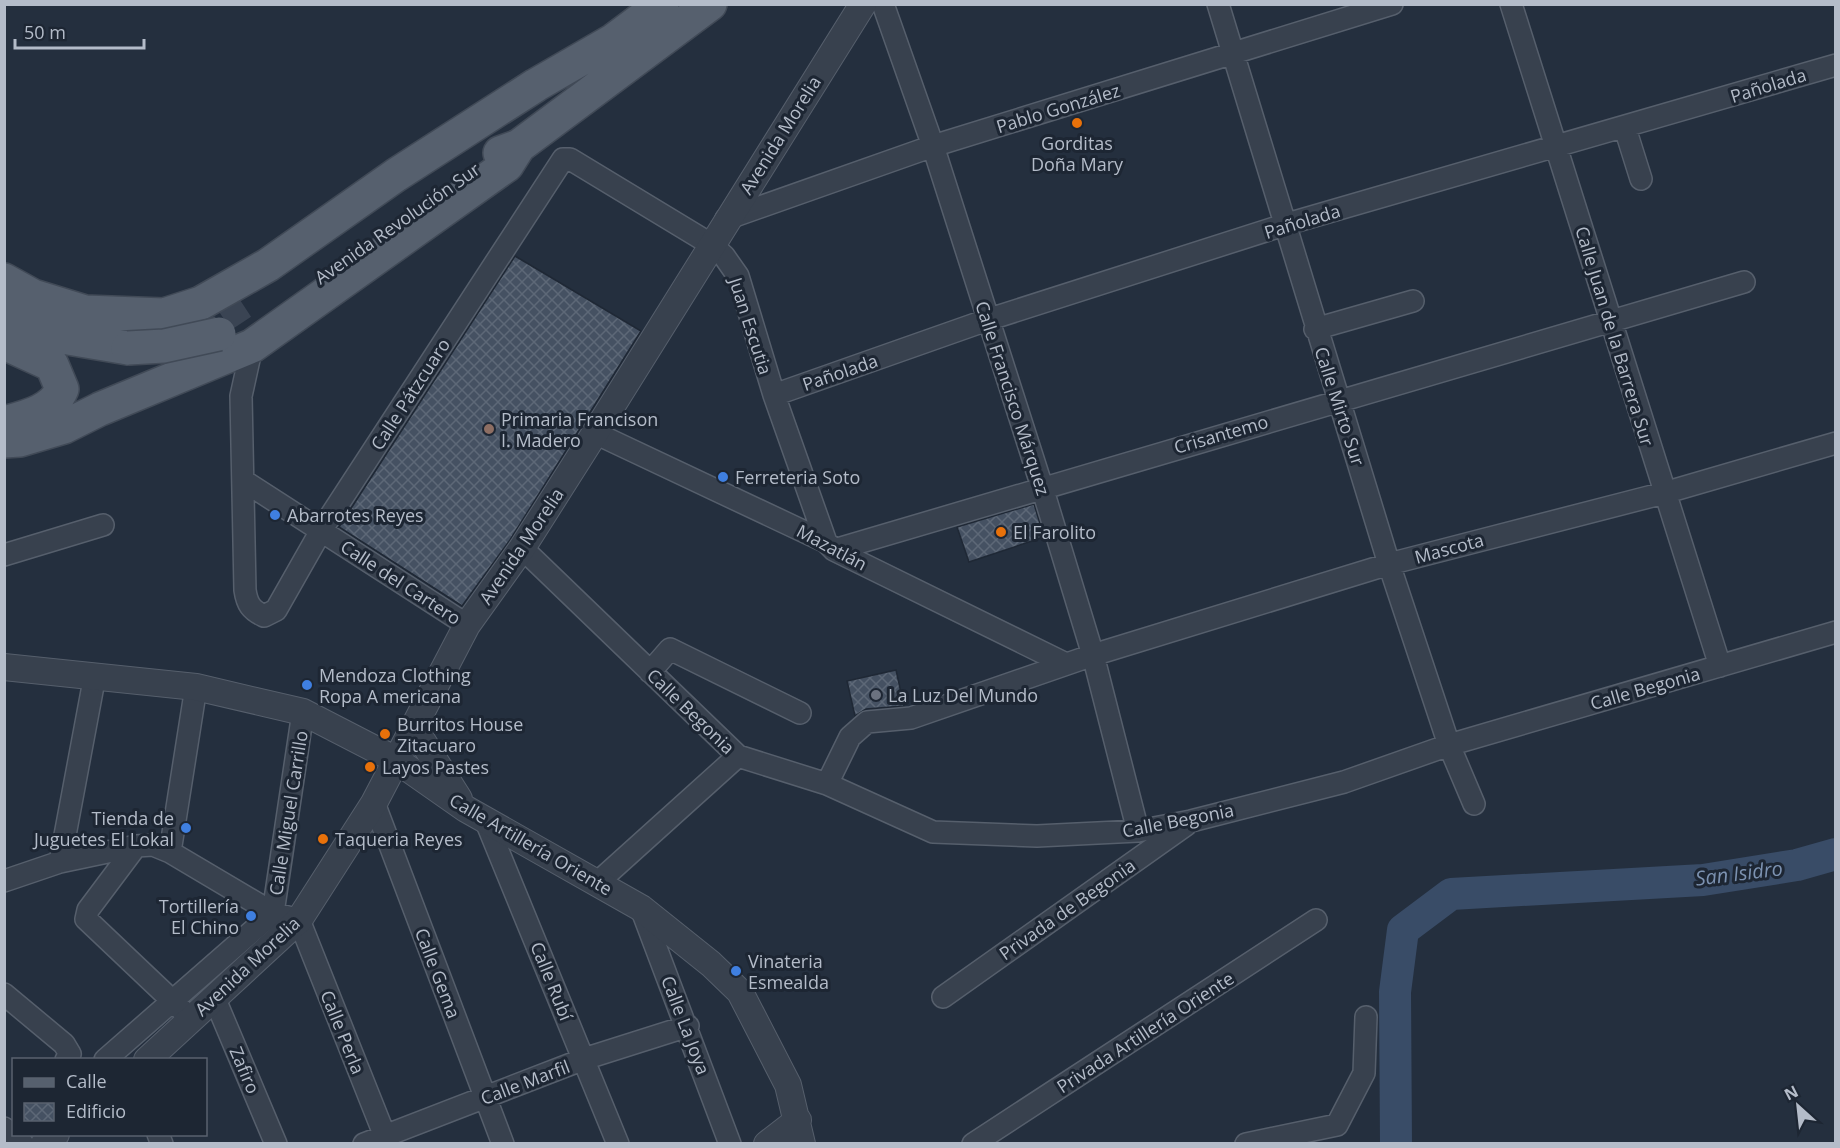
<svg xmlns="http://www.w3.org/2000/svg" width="1840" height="1148" font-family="'Open Sans',sans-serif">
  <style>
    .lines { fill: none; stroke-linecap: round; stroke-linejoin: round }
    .river { stroke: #394c67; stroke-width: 32 }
    .building { fill: url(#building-cross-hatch); stroke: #1f2835; stroke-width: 1.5 }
    .primary-tunnel { stroke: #3a4453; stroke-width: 33; stroke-dasharray: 33 16; stroke-linecap: butt }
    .minor-casing { stroke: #565f6c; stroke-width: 24 }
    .tertiary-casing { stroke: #565f6c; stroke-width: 28 }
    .primary-casing { stroke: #414a57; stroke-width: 36 }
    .minor { stroke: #38414e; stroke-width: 21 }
    .tertiary { stroke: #38414e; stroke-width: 26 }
    .primary { stroke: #56606e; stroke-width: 33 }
    .primary-bridge-casing { stroke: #414a57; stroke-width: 36; stroke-linecap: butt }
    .primary-bridge { stroke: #56606e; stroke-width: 33 }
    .food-dot { fill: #e8710a; stroke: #1d2633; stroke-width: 2 }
    .education-dot { fill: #8d6e63; stroke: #1d2633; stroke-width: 2 }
    .shop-dot { fill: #3f7fe0; stroke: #1d2633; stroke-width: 2 }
    .worship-dot { fill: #6b7280; stroke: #1d2633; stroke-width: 2 }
    .labels { text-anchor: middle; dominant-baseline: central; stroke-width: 6; stroke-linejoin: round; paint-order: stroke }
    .street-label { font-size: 18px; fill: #b4bcc9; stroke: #1d2633 }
    .poi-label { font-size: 18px; fill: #b4bcc9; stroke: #1d2633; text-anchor: start }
    .water-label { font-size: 20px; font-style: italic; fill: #7c92b1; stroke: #1d2633 }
  </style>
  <defs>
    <pattern id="building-cross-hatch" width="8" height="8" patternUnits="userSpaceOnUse" patternTransform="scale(1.5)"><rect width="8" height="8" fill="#455162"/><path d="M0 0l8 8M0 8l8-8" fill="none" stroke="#5d6877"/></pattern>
  </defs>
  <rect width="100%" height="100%" fill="#242f3e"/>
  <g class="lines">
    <path class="river" d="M1396 1144 1395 992 1403 930 1451 894 1703 880 1797 865 1836 854"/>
  </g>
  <path class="building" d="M515 256 641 331 510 540 462 606 339 527Z
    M1034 504 1044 537 969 562 957 527Z
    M896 670 904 706 866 709 855 716 847 681Z"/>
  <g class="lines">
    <path class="primary-tunnel" d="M181 343 242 303"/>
    <defs>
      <path id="minor" d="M883 4 933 146 1042 487 1093 655 1138 831
        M1218 4 1389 564 1449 745 1474 804
        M1511 4 1720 666
        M1625 128 1641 179
        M726 219 933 146 1392 4
        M1315 329 1413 301
        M252 346 241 396 245 590C247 604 251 610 264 616L276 610 322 529 563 159H570L712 245 724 256 738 276 774 395 826 542
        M774 395 987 320 1287 224 1836 65
        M595 433 826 542 834 550 1066 664
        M244 481 467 625
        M522 548 738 756 827 784 933 832 1037 836 1138 831 1191 821 1344 782 1449 745 1836 632
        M834 550 1744 282
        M4 555 103 525
        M650 672 670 649 800 713
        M827 784 850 737 867 722 911 718 1093 655 1389 564 1664 493 1836 443
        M374 803 503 1144
        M485 819 618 1144
        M136 846 88 910 86 919 182 1010
        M170 852 196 687
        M60 862 95 675
        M4 881 60 862 136 846 153 845 170 852 273 913 299 920 388 1144
        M597 883 738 756
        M641 908 730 1144
        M4 994 64 1044 70 1054 66 1060
        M214 997 276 1144
        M943 997 1186 825
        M105 1060 273 913 303 712
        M4 1128 23 1144
        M158 1134 162 1144
        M364 1144 584 1059 688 1026
        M973 1144 1316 920
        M1246 1144 1337 1125 1364 1073 1366 1017"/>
      <path id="tertiary" d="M4 667 196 687 303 712 396 760 466 809 641 908 711 964 740 992 788 1085 802 1144
        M413 726 459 799
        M147 1060 299 920 374 803 467 625 522 548 595 433 863 4
        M44 1144 56 1134
        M767 1144 798 1120"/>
      <path id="primary" d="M500 153 519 146 710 4
        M4 280 33 296 85 312 164 315 201 303 268 265 396 175 536 85 614 40 662 4
        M4 314 50 335 128 348
        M4 343 52 365 62 389C53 411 26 417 4 423
        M4 441 20 440 64 427 100 409 252 346 507 165 519 146"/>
    </defs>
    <use href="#minor" class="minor-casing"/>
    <use href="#tertiary" class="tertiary-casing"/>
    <use href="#primary" class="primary-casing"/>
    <use href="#minor" class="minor"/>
    <use href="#tertiary" class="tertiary"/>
    <use href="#primary" class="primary"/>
    <defs>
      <path id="primary-bridge" d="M128 348 164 346 219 334"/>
    </defs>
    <use href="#primary-bridge" class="primary-bridge-casing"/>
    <use href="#primary-bridge" class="primary-bridge"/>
  </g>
  <g class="food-dot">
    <circle cx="1077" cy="123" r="6"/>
    <circle cx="1001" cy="532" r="6"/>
    <circle cx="385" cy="734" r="6"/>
    <circle cx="370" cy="767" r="6"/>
    <circle cx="323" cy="839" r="6"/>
  </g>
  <circle class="education-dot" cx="489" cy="429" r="6"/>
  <g class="shop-dot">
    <circle cx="723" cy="477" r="6"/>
    <circle cx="275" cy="515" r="6"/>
    <circle cx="307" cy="685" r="6"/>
    <circle cx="186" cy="828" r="6"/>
    <circle cx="251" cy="916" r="6"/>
    <circle cx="736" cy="971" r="6"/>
  </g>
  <circle class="worship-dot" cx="876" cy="695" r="6"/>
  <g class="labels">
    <g class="street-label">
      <text transform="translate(1768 85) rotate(-17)">Pañolada</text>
      <text transform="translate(1058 108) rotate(-17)">Pablo González</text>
      <text transform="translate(780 135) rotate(-58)">Avenida Morelia</text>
      <text transform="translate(1302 221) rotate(-17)">Pañolada</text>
      <text transform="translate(397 223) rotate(-35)">Avenida Revolución Sur</text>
      <text transform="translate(751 326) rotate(72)">Juan Escutia</text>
      <text transform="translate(1615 336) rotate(73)">Calle Juan de la Barrera Sur</text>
      <text transform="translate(840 372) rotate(-19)">Pañolada</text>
      <text transform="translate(410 394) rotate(-57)">Calle Pátzcuaro</text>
      <text transform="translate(1013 398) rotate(72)">Calle Francisco Márquez</text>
      <text transform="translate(1340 406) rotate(72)">Calle Mirto Sur</text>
      <text transform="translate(1221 434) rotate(-16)">Crisantemo</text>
      <text transform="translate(521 546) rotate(-56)">Avenida Morelia</text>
      <text transform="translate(832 547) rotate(28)">Mazatlán</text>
      <text transform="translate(1449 548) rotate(-15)">Mascota</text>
      <text transform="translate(401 582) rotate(33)">Calle del Cartero</text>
      <text transform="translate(1645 688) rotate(-16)">Calle Begonia</text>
      <text transform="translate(691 711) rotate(44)">Calle Begonia</text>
      <text transform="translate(288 813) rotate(-81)">Calle Miguel Carrillo</text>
      <text transform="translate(1178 820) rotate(-11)">Calle Begonia</text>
      <text transform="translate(531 844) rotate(30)">Calle Artillería Oriente</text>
      <text transform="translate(1067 909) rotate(-35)">Privada de Begonia</text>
      <text transform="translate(247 966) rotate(-43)">Avenida Morelia</text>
      <text transform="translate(438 973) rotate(69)">Calle Gema</text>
      <text transform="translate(552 981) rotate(68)">Calle Rubí</text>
      <text transform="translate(686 1025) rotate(69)">Calle La Joya</text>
      <text transform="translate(343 1032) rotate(68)">Calle Perla</text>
      <text transform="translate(1145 1032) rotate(-33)">Privada Artillería Oriente</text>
      <text transform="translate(245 1070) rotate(67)">Zafiro</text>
      <text transform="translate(525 1082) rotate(-21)">Calle Marfil</text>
    </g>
    <g class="poi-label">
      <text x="1077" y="143" text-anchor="middle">Gorditas<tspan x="1077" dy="21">Doña Mary</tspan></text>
      <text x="501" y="419">Primaria Francison<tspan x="501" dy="21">I. Madero</tspan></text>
      <text x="735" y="477">Ferreteria Soto</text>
      <text x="287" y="515">Abarrotes Reyes</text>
      <text x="1013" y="532">El Farolito</text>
      <text x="319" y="675">Mendoza Clothing<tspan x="319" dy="21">Ropa A mericana</tspan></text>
      <text x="888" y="695">La Luz Del Mundo</text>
      <text x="397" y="724">Burritos House<tspan x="397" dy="21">Zitacuaro</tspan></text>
      <text x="382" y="767">Layos Pastes</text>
      <text x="174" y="818" text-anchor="end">Tienda de<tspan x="174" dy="21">Juguetes El Lokal</tspan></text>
      <text x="335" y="839">Taqueria Reyes</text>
      <text x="239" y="906" text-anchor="end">Tortillería<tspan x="239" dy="21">El Chino</tspan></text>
      <text x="748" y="961">Vinateria<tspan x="748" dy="21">Esmealda</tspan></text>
    </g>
    <g class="water-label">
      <text transform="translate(1739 873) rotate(-7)">San Isidro</text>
    </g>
  </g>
  <rect width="1840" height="1148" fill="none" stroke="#b4bcc9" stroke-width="12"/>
  <rect x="12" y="1058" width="195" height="78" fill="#1d2633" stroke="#59626f" stroke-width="1.5"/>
  <rect x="24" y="1078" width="30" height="9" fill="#56606e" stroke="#59626f" stroke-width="1.5"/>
  <text x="66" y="1088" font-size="18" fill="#b4bcc9">Calle</text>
  <rect x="24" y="1103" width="30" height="18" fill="url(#building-cross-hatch)" stroke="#59626f" stroke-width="1.5"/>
  <text x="66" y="1118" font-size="18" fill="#b4bcc9">Edificio</text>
  <g transform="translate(1798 1106) rotate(333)" stroke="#1d2633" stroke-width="4.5" paint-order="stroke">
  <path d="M0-4.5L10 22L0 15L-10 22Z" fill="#b4bcc9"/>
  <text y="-9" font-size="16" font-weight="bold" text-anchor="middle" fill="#b4bcc9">N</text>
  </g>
  <path d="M15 39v9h129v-9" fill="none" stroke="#b4bcc9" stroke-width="3"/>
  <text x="24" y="39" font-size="18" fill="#b4bcc9" stroke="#1d2633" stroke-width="4.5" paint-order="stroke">50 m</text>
</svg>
